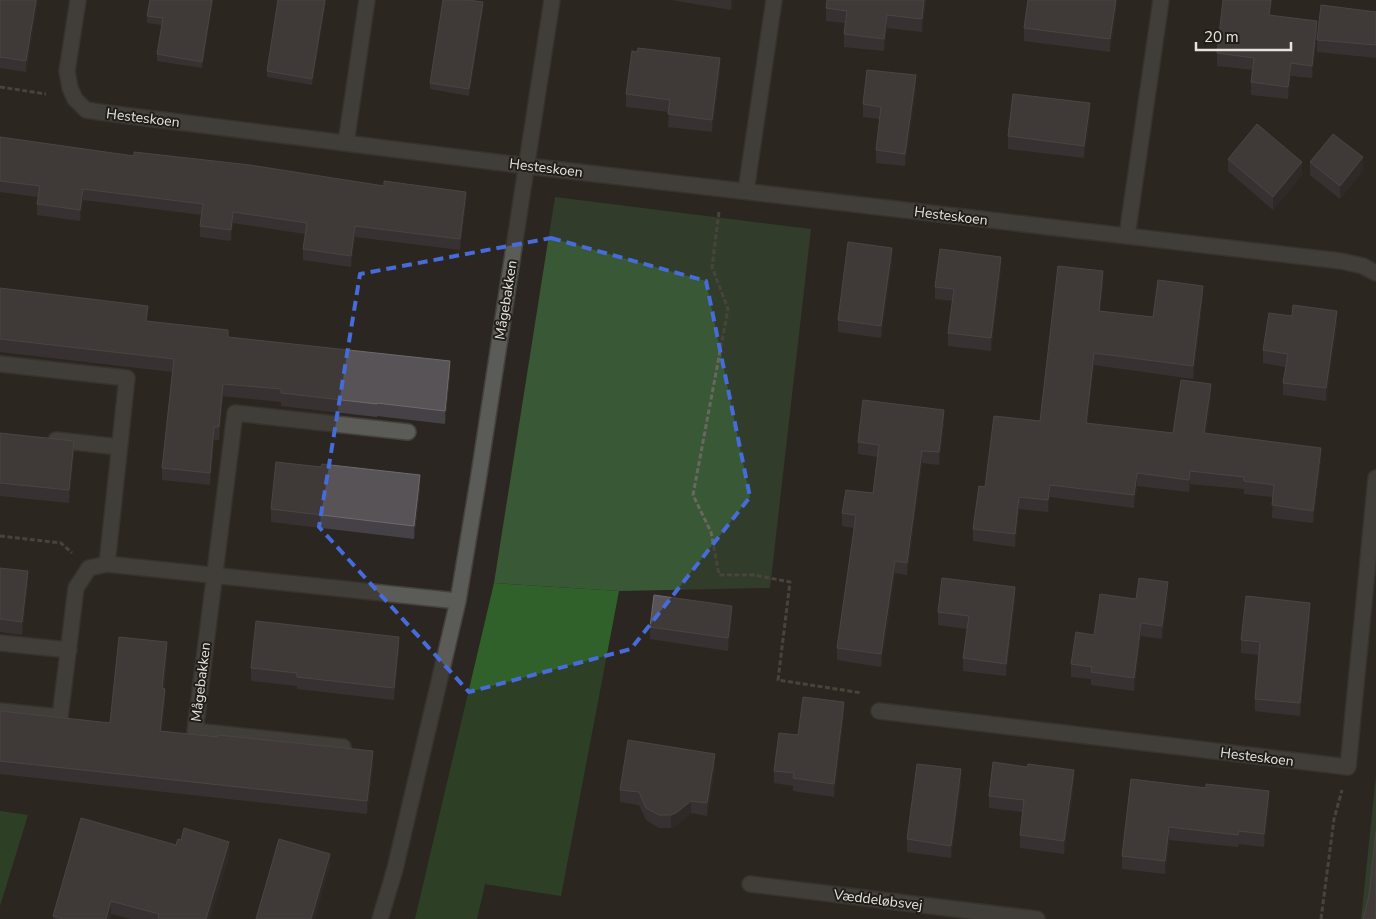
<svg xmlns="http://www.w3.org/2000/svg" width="1376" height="919" font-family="'Nunito Sans',sans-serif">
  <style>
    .green { fill: #395835 }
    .forest { fill: #30612a }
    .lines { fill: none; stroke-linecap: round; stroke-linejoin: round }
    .minor-casing { stroke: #45413c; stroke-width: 18 }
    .path { stroke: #6a6661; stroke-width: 3; stroke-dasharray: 5 2.5; stroke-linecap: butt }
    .minor { stroke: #5b5b58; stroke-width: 15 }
    .wall { fill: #464146 }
    .shaded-wall { fill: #342f30 }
    .building { fill: #575356; stroke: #6e6a6c }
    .marked { fill: none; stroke: #456cda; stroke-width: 4; stroke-dasharray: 10 6; stroke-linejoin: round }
    .labels { text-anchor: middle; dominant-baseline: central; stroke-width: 4; stroke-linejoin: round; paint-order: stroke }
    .street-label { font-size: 14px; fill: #e7e4e0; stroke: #211d18 }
  </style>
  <rect width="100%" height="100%" fill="#2b2621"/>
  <path class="green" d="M555 197 811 229 770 588 619 591 494 583Z
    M1376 776V919H1361Z"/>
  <path class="forest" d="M494 583 619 591 561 896 485 884 477 919H415Z
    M0 811 28 815 0 906Z"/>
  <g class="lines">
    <defs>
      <path id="minor" d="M78 0 67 71 70 88 75 99 86 110 99 112 527 166 1341 261 1363 266 1376 273
        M346 143 367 0
        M746 191 774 0
        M1127 236 1161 0
        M0 364 127 378 107 564
        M56 440 119 447
        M0 643 69 650
        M0 711 60 717 76 588 89 568 107 564 458 601
        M879 711 1348 767 1376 478
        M343 747 195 731 235 413 408 432
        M750 884 1037 919
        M380 919 395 869 458 601 478 481 552 0"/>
    </defs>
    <use href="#minor" class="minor-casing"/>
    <path class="path" d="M0 87 46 94
      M719 212 712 267 728 309 693 495 711 532 719 575H754L790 582 778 680 862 693
      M0 536 61 543 72 553
      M1321 919 1334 819 1342 790"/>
    <use href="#minor" class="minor"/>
  </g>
  <path class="wall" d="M0 0H38L26 72 0 68Z
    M213 0 202 68 157 61V54L162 25 147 23V16Z
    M326 0 312 85 267 77V71Z
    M671 0H733L731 10Z
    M926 0 922 32 887 28 884 51 844 47V34L845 23 826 21V8Z
    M483 9 469 96 430 89V83Z
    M1116 10 1110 52 1024 41V28Z
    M1376 12V58L1317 52V40Z
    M1271 15 1317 33 1312 78 1291 76 1288 99 1251 95V82L1253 70 1217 66V53Z
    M720 71 712 132 668 127 669 112 626 107V94Z
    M916 88 905 166 876 163V150L880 119 863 117V104Z
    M1090 116 1084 158 1008 149V136Z
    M0 137 466 203 460 250 355 237 351 267 303 260V249L305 234 233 223 231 241 200 237V226L202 215 83 200 80 221 37 215V204L38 197 0 192Z
    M1228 159 1302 175 1273 210 1228 171Z
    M1310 162 1363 170 1340 199 1310 175Z
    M892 261 881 338 838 332V320Z
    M1001 269 991 351 948 346V333L953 301 935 299V287Z
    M1103 283 1100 311 1153 317 1203 298 1193 379 1094 365 1087 424 1173 433 1211 397 1206 433 1321 460 1313 523 1272 518 1273 497 1244 494V489L1190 484 1189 492 1137 486 1134 508 1050 497 1048 512 1019 509 1015 547 973 541V529L985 487 1040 421Z
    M0 288 148 321 228 337 450 374 445 424 377 416V417L281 406V402L223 396 219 440H214L210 485 162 480V468L172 372 0 352Z
    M1292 316 1337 324 1326 401 1283 395V383L1286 367 1263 363V350Z
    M944 423 939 465 922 463 907 575 895 573 881 667 837 660V648L854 528 842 526V513L873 493 878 457 858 454V442Z
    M0 433 74 453 69 503 0 496Z
    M321 467 420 488 414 539 271 522V509Z
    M0 568 28 583 22 635 0 632Z
    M1168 594 1162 639 1141 636 1134 691 1091 685V679L1071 677V664L1094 635 1136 599Z
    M1015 599 1006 676 963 671V658L967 629 938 625V612Z
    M1310 616 1300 716 1255 711V699L1259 655 1241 653V640Z
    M732 619 728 651 650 639V627Z
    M399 649 394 700 297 689V686L251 681V668Z
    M167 655 164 688 165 701 162 731 373 764 367 814 0 774V711L110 723Z
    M844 714 834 797 793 791V786L774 783V771L798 735Z
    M715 767 707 816 691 813 676 826 671 828H659L646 820 639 805 620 802V790Z
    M1131 779 1269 803 1264 847 1239 844 1238 847 1169 840 1165 874 1122 869V856Z
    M961 782 951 858 907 852V839Z
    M1074 783 1064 854 1020 848V835L1022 812 989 808V796Z
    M176 845 229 855 210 919H131L111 914 110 919H53V916Z"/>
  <path class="shaded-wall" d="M36 0H38L26 72V61Z
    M212 0H213L202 68V62Z
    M325 0H326L312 85V79Z
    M731 0H733L731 10Z
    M924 0H926L922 32V19Z
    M1116 0V10L1110 52V39Z
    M1271 0H1272L1269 28V15Z
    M483 2V9L469 96V89Z
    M887 15V28L884 51V39Z
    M1317 21V33L1312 78V66Z
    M720 58V71L712 132V120Z
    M1291 63V76L1288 99V87Z
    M916 75V88L905 166V154Z
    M1090 103V116L1084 158V146Z
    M1363 157V170L1340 199V186Z
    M1302 162V175L1273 210V197Z
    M83 189V200L80 221V210Z
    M466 192V203L460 250V239Z
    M233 212V223L231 241V230Z
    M355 226V237L351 267V256Z
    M892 248V261L881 338V326Z
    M1001 257V269L991 351V338Z
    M1103 271V283L1099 323V311Z
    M1203 286V298L1193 379V366Z
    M1337 311V324L1326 401V388Z
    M1094 353V365L1086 436V423Z
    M450 361V374L445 424V411Z
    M223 384V396L219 440V427Z
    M1211 384V397L1204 445V433Z
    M944 410V423L939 465V452Z
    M214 427V440L210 485V473Z
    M74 441V453L69 503V490Z
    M1321 448V460L1313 523V511Z
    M922 451V463L907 575V563Z
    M1190 471V484L1189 492V480Z
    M1137 473V486L1134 508V495Z
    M420 475V488L414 539V526Z
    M1050 485V497L1048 512V500Z
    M1019 497V509L1015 547V534Z
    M895 561V573L881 667V654Z
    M28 571V583L22 635V622Z
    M1168 582V594L1162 639V626Z
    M1015 587V599L1006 676V664Z
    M1310 603V616L1300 716V703Z
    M732 606V619L728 651V638Z
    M1141 623V636L1134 691V678Z
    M399 637V649L394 700V688Z
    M167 642V655L162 701V688Z
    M165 689V701L160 743V731Z
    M844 702V714L834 797V784Z
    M373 751V764L367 814V801Z
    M715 754V767L707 816V803Z
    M961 769V782L951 858V846Z
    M1074 770V783L1064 854V841Z
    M1269 791V803L1264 847V834Z
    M691 801V813L676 826 671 828V815Z
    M1169 827V840L1165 874V861Z
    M229 842V855L210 919H206Z
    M330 854V866L315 919H311Z
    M111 901V914L110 919H106Z"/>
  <path class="building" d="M0 0H36L26 61 0 57V58Z
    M150 0H212L202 62 157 54 163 18 147 16Z
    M278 0H325L312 79 267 71Z
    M443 0H468L483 2 469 89 430 83Z
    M827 0H924L922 19 887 15 884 39 844 34 847 11 826 8Z
    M1028 0H1116L1110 39 1024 28Z
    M1223 0H1271L1269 15 1317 21 1312 66 1291 63 1288 87 1251 82 1254 58 1217 53Z
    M1321 5 1376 12V45L1317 40Z
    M638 48 720 58 712 120 668 114 670 100 626 94 632 51 637 52Z
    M867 70 916 75 905 154 876 150 881 107 863 104Z
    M1013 94 1090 103 1084 146 1008 136Z
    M1257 124 1302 162 1273 197 1228 159Z
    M1333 134 1363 157 1340 186 1310 162Z
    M0 137 134 156V152L250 165 384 186V181L466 192 460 239 355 226 351 256 303 249 307 223 233 212 231 230 200 226 203 204 83 189 80 210 37 204 40 186 0 181Z
    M848 242 892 248 881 326 838 320Z
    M940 249 1001 257 991 338 948 333 954 289 935 287Z
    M1058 266 1103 271 1099 311 1153 317 1158 280 1203 286 1193 366 1094 353 1086 423 1173 433 1181 380 1211 384 1204 433 1321 448 1313 511 1272 505 1274 485 1244 481V477L1190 471 1189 480 1137 473 1134 495 1050 485 1048 500 1019 497 1015 534 973 529 979 486 985 487 994 416 1040 421Z
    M0 288 148 306 146 321 228 330V337L450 361 445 411 377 403V404L281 393V389L223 384 219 427H214L210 473 162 468 174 359 0 339Z
    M1293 305 1337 311 1326 388 1283 383 1288 354 1263 350 1269 313 1292 316Z
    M863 400 944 410 939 452 922 451 907 563 895 561 881 654 837 648 856 515 842 513 846 490 873 493 879 445 858 442Z
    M0 433 74 441 69 490 0 483Z
    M276 462 321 467 322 464 420 475 414 526 271 509Z
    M0 568 28 571 22 622 0 619Z
    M942 578 1015 587 1006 664 963 658 969 616 938 612Z
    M1139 578 1168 582 1162 626 1141 623 1134 678 1091 672 1092 667 1071 664 1076 632 1094 635 1100 594 1136 599Z
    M654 595 732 606 728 638 650 627Z
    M1246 596 1310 603 1300 703 1255 699 1260 642 1241 640Z
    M256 621 399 637 394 688 297 677V673L251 668Z
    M119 637 167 642 162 688 165 689 160 731 218 737V735L373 751 367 801 0 761V711L110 723Z
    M803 697 844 702 834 784 793 778 794 773 774 771 779 733 798 735Z
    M628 740 715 754 707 803 691 801 676 813 671 815H659L646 808 639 792 620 790Z
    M993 762 1027 767 1028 764 1074 770 1064 841 1020 835 1024 800 989 796Z
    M917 764 961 769 951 846 907 839Z
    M1131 779 1206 788V784L1269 791 1264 834 1239 831 1238 835 1169 827 1165 861 1122 856Z
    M81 818 176 845 178 839 181 840 184 828 229 842 206 919H158L159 914 111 901 106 919H63L53 916Z
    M1376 831V919H1363L1369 895Z
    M279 839 330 854 311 919H256Z"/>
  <path d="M0 0H1376V919H0ZM551 238 706 281 750 497 631 649 469 692 319 527 360 274Z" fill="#2b2621" fill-opacity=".55" fill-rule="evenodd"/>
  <path class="marked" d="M551 238 706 281 750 497 631 649 469 692 319 527 360 274Z"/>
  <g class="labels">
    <g class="street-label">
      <text transform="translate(143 118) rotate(7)">Hesteskoen</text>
      <text transform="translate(546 168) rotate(7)">Hesteskoen</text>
      <text transform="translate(951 216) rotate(7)">Hesteskoen</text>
      <text transform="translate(506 300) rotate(-81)">Mågebakken</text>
      <text transform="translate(201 682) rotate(-83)">Mågebakken</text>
      <text transform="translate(1257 757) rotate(7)">Hesteskoen</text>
      <text transform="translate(878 900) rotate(7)">Væddeløbsvej</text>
    </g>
  </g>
  <path d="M1196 42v8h95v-8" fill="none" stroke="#e7e4e0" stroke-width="2.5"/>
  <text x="1204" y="42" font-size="15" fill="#e7e4e0" stroke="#211d18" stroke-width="4" paint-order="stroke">20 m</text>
</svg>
